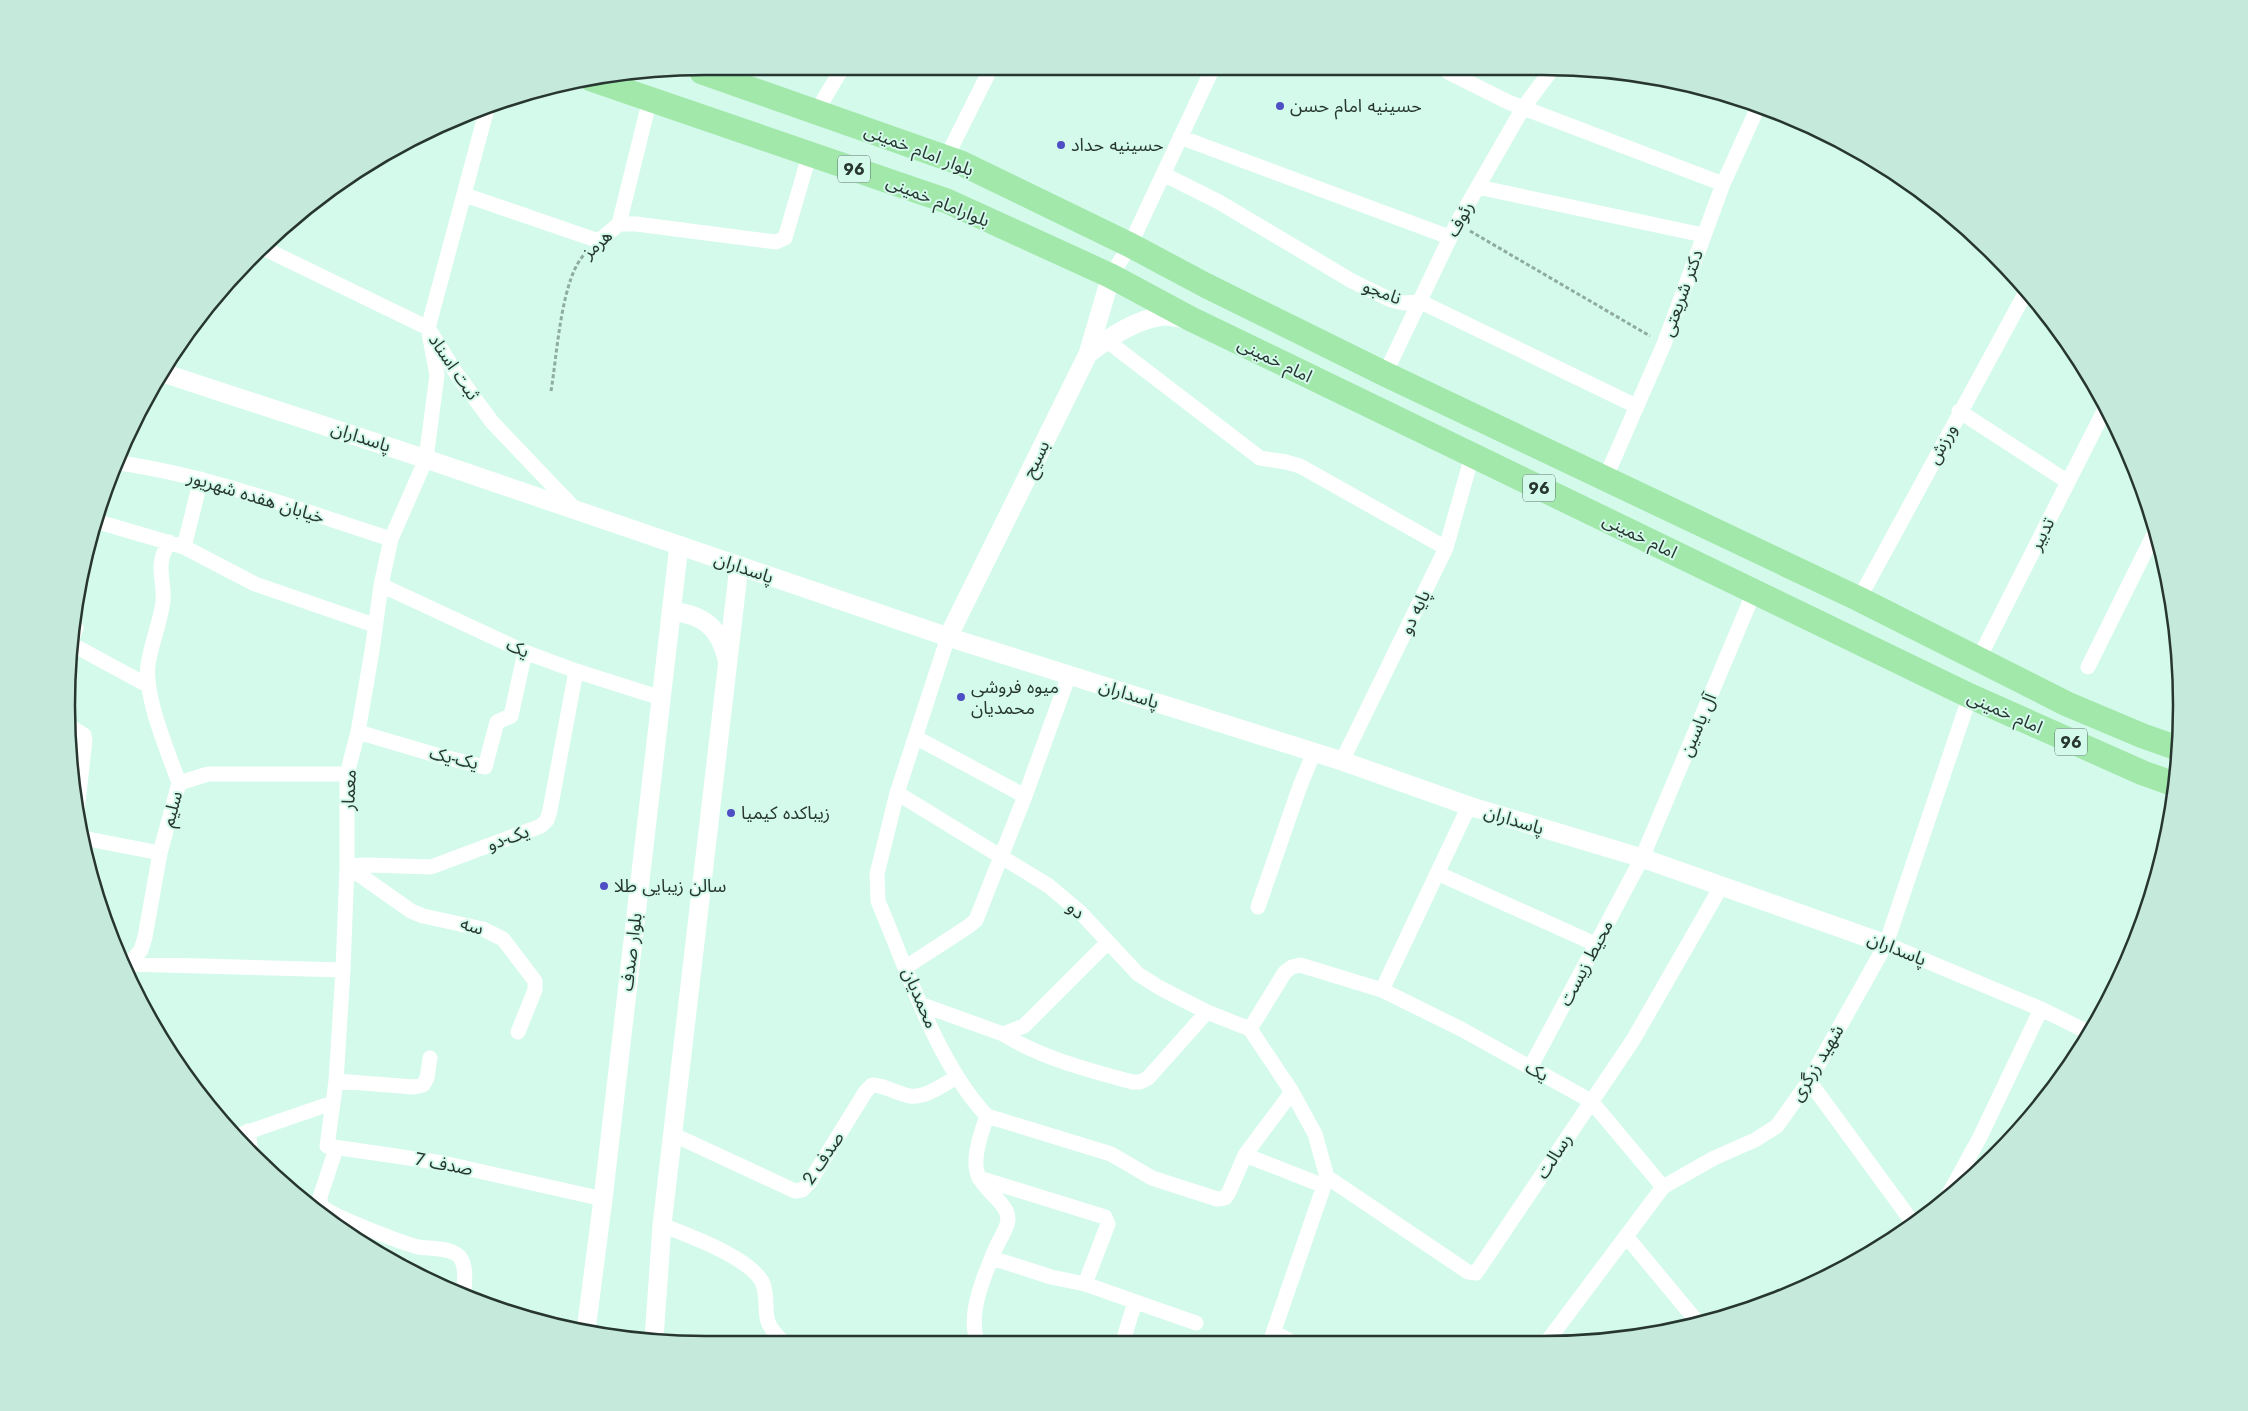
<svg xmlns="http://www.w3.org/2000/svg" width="2248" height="1411" font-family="Jost,'Noto Sans Arabic',sans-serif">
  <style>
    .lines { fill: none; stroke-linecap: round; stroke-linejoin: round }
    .path { stroke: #8eaca0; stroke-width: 3; stroke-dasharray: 4 2.5; stroke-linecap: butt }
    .minor { stroke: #fff; stroke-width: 15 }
    .tertiary { stroke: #fff; stroke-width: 19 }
    .trunk { stroke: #a2e8ab; stroke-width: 25 }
    .poi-dot { fill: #4e4ec5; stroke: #d3faea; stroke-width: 2 }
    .labels { text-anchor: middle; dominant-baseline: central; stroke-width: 4; stroke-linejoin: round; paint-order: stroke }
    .shield { fill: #d3faea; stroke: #5b7168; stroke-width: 1 }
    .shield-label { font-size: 16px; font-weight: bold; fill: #273630 }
    .poi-label { font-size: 18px; fill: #273630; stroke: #d3faea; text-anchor: start }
    .street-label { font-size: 18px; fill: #273630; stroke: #d3faea }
    .rim { fill: none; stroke: #273630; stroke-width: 2.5 }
  </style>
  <rect width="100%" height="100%" fill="#d3faea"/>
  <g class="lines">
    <path class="path" d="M1470 231 1650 336
      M551 391C557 357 561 275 586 253"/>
    <path class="minor" d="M1448 72 1508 102 1723 184
      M488 105 428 328 456 373 492 422 575 509
      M816 112 840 72
      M1180 137 1449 237
      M946 158 989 72
      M1163 174 1219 202 1352 281 1391 300 1404 303 1421 302 1636 406
      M1478 187 1703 235
      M465 195 599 241 619 224 650 99
      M619 224H636L776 242 785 238 810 153
      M261 247 428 328 437 375 426 459 391 539 381 585 372 651 358 732 347 774V866L343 970 336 1081 327 1146 443 1163 603 1199
      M1111 276 1130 245 1211 72
      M1106 340 1260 458 1286 462 1300 466 1446 548
      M1385 374 1457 223 1523 108 1550 72
      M1959 411 2068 482
      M119 463C212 476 302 511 391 539
      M1605 479 1664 344 1723 184 1758 107
      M95 521 184 547 255 584 374 625
      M169 542C154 567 165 578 163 602 160 623 151 644 148 665 144 696 168 752 179 783
      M184 547 201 479
      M381 585 525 652 576 671 661 698
      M1859 599 2027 290
      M72 622 76 628 71 641 75 646 147 685
      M948 637 897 793 877 874 878 901C907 969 936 1062 987 1116 982 1130 975 1150 976 1165 976 1188 1009 1201 1008 1220 1007 1228 1001 1238 997 1245 986 1272 967 1311 977 1341
      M1978 660 2106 407
      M2088 667 2155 532
      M68 725 84 735 85 740 77 811
      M358 732 436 755 485 767 497 722 511 716 525 652
      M915 737 1025 796
      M1342 761 1446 548 1472 456
      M897 793 1049 886 1081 913 1138 974 1160 988 1207 1012 1250 1029
      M83 838 160 853
      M347 866 369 865 431 867 541 826 547 820 550 810 576 671
      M347 866 411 911 423 916 483 929 503 939 535 981V990L518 1032
      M1437 873 1595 944
      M1258 907 1300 786 1314 752
      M1886 944 2041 1009 2088 1032
      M126 964 343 970
      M906 967 969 926 976 920 1025 796 1069 675
      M128 968 129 964 141 950 145 937 160 853 179 783 208 774H347
      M1382 990 1469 806
      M920 1004 1003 1034 1024 1026 1108 942
      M1003 1034C1041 1058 1088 1070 1132 1082H1140L1148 1078 1207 1012
      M1530 1068 1642 858 1754 592
      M336 1081 414 1087 423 1085 427 1078 430 1058
      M1809 1081 1913 1223
      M987 1116 1111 1154 1152 1178 1217 1199 1225 1198 1229 1192 1245 1155 1324 1186
      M248 1131 251 1155
      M672 1134 795 1191 802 1190 809 1183 866 1091 872 1085C885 1085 897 1094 910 1096 926 1098 944 1084 957 1077
      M236 1136 332 1103
      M336 1149 320 1197C320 1201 320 1204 323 1207 331 1216 403 1243 418 1247 430 1249 455 1247 461 1259 467 1268 464 1286 464 1297
      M1245 1155 1292 1092
      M1327 1177 1468 1272 1476 1273 1633 1040 1722 885
      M979 1178 1105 1217 1108 1224 1085 1284
      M1946 1199 1980 1137 2041 1009
      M662 1225C687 1235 758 1260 764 1287 770 1314 759 1317 781 1340
      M1626 1236 1699 1324
      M992 1258 1051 1277 1085 1284 1196 1323
      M1274 1332 1292 1342
      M1123 1341 1135 1302
      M1270 1342 1327 1177 1315 1134 1292 1092 1250 1029 1285 972 1292 967 1300 965 1382 990 1461 1029 1591 1101 1663 1187
      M1546 1343 1663 1187 1714 1158 1755 1140 1777 1126 1809 1081 1886 944 1970 696"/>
    <path class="tertiary" d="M1088 354C1110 337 1134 320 1163 316 1170 316 1179 318 1186 319
      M163 373 426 459 948 637 1342 761 1469 806 1642 858 1886 944
      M671 611C704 615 719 627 727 659
      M948 637 1088 354 1111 276
      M586 1330 603 1199 679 545
      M654 1339 662 1225 739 566"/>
    <path class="trunk" d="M702 72 961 163 1130 245 1205 285 1385 374 1859 599 2067 704 2143 736 2180 749
      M591 79 947 201 1111 276 1191 319 1970 696 2143 773 2174 784"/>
  </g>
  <g class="poi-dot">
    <circle cx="1280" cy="106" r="5"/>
    <circle cx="1061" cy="145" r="5"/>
    <circle cx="961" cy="697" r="5"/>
    <circle cx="731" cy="813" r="5"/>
    <circle cx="604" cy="886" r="5"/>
  </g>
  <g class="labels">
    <g class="shield">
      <rect x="838" y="155.5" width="32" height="27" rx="4"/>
      <rect x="1523" y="474.5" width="32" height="27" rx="4"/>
      <rect x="2055" y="728.5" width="32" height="27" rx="4"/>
    </g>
    <g class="shield-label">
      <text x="854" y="169">96</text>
      <text x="1539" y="488">96</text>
      <text x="2071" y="742">96</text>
    </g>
    <g class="poi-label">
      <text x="1290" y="106">حسینیه امام حسن</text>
      <text x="1071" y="145">حسینیه حداد</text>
      <text x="971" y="687">میوه فروشی<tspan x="971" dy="21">محمدیان</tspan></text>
      <text x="741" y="813">زیباکده کیمیا</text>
      <text x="614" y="886">سالن زیبایی طلا</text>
    </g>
    <g class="street-label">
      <text transform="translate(919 150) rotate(21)">بلوار امام خمینی</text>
      <text transform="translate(938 201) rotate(22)">بلوارامام خمینی</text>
      <text transform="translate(1460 219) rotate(-61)">رئوف</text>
      <text transform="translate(597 244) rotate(-42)">هرمز</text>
      <text transform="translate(1382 292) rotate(21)">نامجو</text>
      <text transform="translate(1682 293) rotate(-70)">دکتر شریعتی</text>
      <text transform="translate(1275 360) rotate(26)">امام خمینی</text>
      <text transform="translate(454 367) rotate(56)">ثبت اسناد</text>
      <text transform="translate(361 437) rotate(18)">پاسداران</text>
      <text transform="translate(1942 444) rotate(-62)">ورزش</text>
      <text transform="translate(1036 459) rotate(-64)">بسیح</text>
      <text transform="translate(256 497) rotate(17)">خیابان هفده شهریور</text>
      <text transform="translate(2042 534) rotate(-63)">تدبیر</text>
      <text transform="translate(1640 536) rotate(26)">امام خمینی</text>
      <text transform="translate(744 568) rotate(19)">پاسداران</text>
      <text transform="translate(1415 612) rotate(-64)">پایه دو</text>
      <text transform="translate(518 648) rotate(24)">یک</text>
      <text transform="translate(1129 694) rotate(17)">پاسداران</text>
      <text transform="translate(2005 712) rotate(24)">امام خمینی</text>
      <text transform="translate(1698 725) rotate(-67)">آل یاسین</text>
      <text transform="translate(454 758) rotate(13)">یک-یک</text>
      <text transform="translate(349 790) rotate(-87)">معمار</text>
      <text transform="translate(172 809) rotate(-75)">سلیم</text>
      <text transform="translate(1514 820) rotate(17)">پاسداران</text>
      <text transform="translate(508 838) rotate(-20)">یک-دو</text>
      <text transform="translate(1076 910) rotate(42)">دو</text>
      <text transform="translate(472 926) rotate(16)">سه</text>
      <text transform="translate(1897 949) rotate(22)">پاسداران</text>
      <text transform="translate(631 952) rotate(-83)">بلوار صدف</text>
      <text transform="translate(1586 963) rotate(-62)">محیط زیست</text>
      <text transform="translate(920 998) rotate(67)">محمدیان</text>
      <text transform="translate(1817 1063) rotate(-59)">شهید زرگری</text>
      <text transform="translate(1537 1071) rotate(29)">یک</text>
      <text transform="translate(1554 1156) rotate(-57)">رسالت</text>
      <text transform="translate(823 1158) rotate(-56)">صدف 2</text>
      <text transform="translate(444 1164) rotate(11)">صدف 7</text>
    </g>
  </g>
  <path d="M0 0H2248V1411H0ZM705 75H1543A630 630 0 0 1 2173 705V706A630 630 0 0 1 1543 1336H705A630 630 0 0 1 75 706V705A630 630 0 0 1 705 75Z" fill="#c5eadb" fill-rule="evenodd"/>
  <path class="rim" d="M705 75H1543A630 630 0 0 1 2173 705V706A630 630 0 0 1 1543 1336H705A630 630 0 0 1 75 706V705A630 630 0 0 1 705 75Z"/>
</svg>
